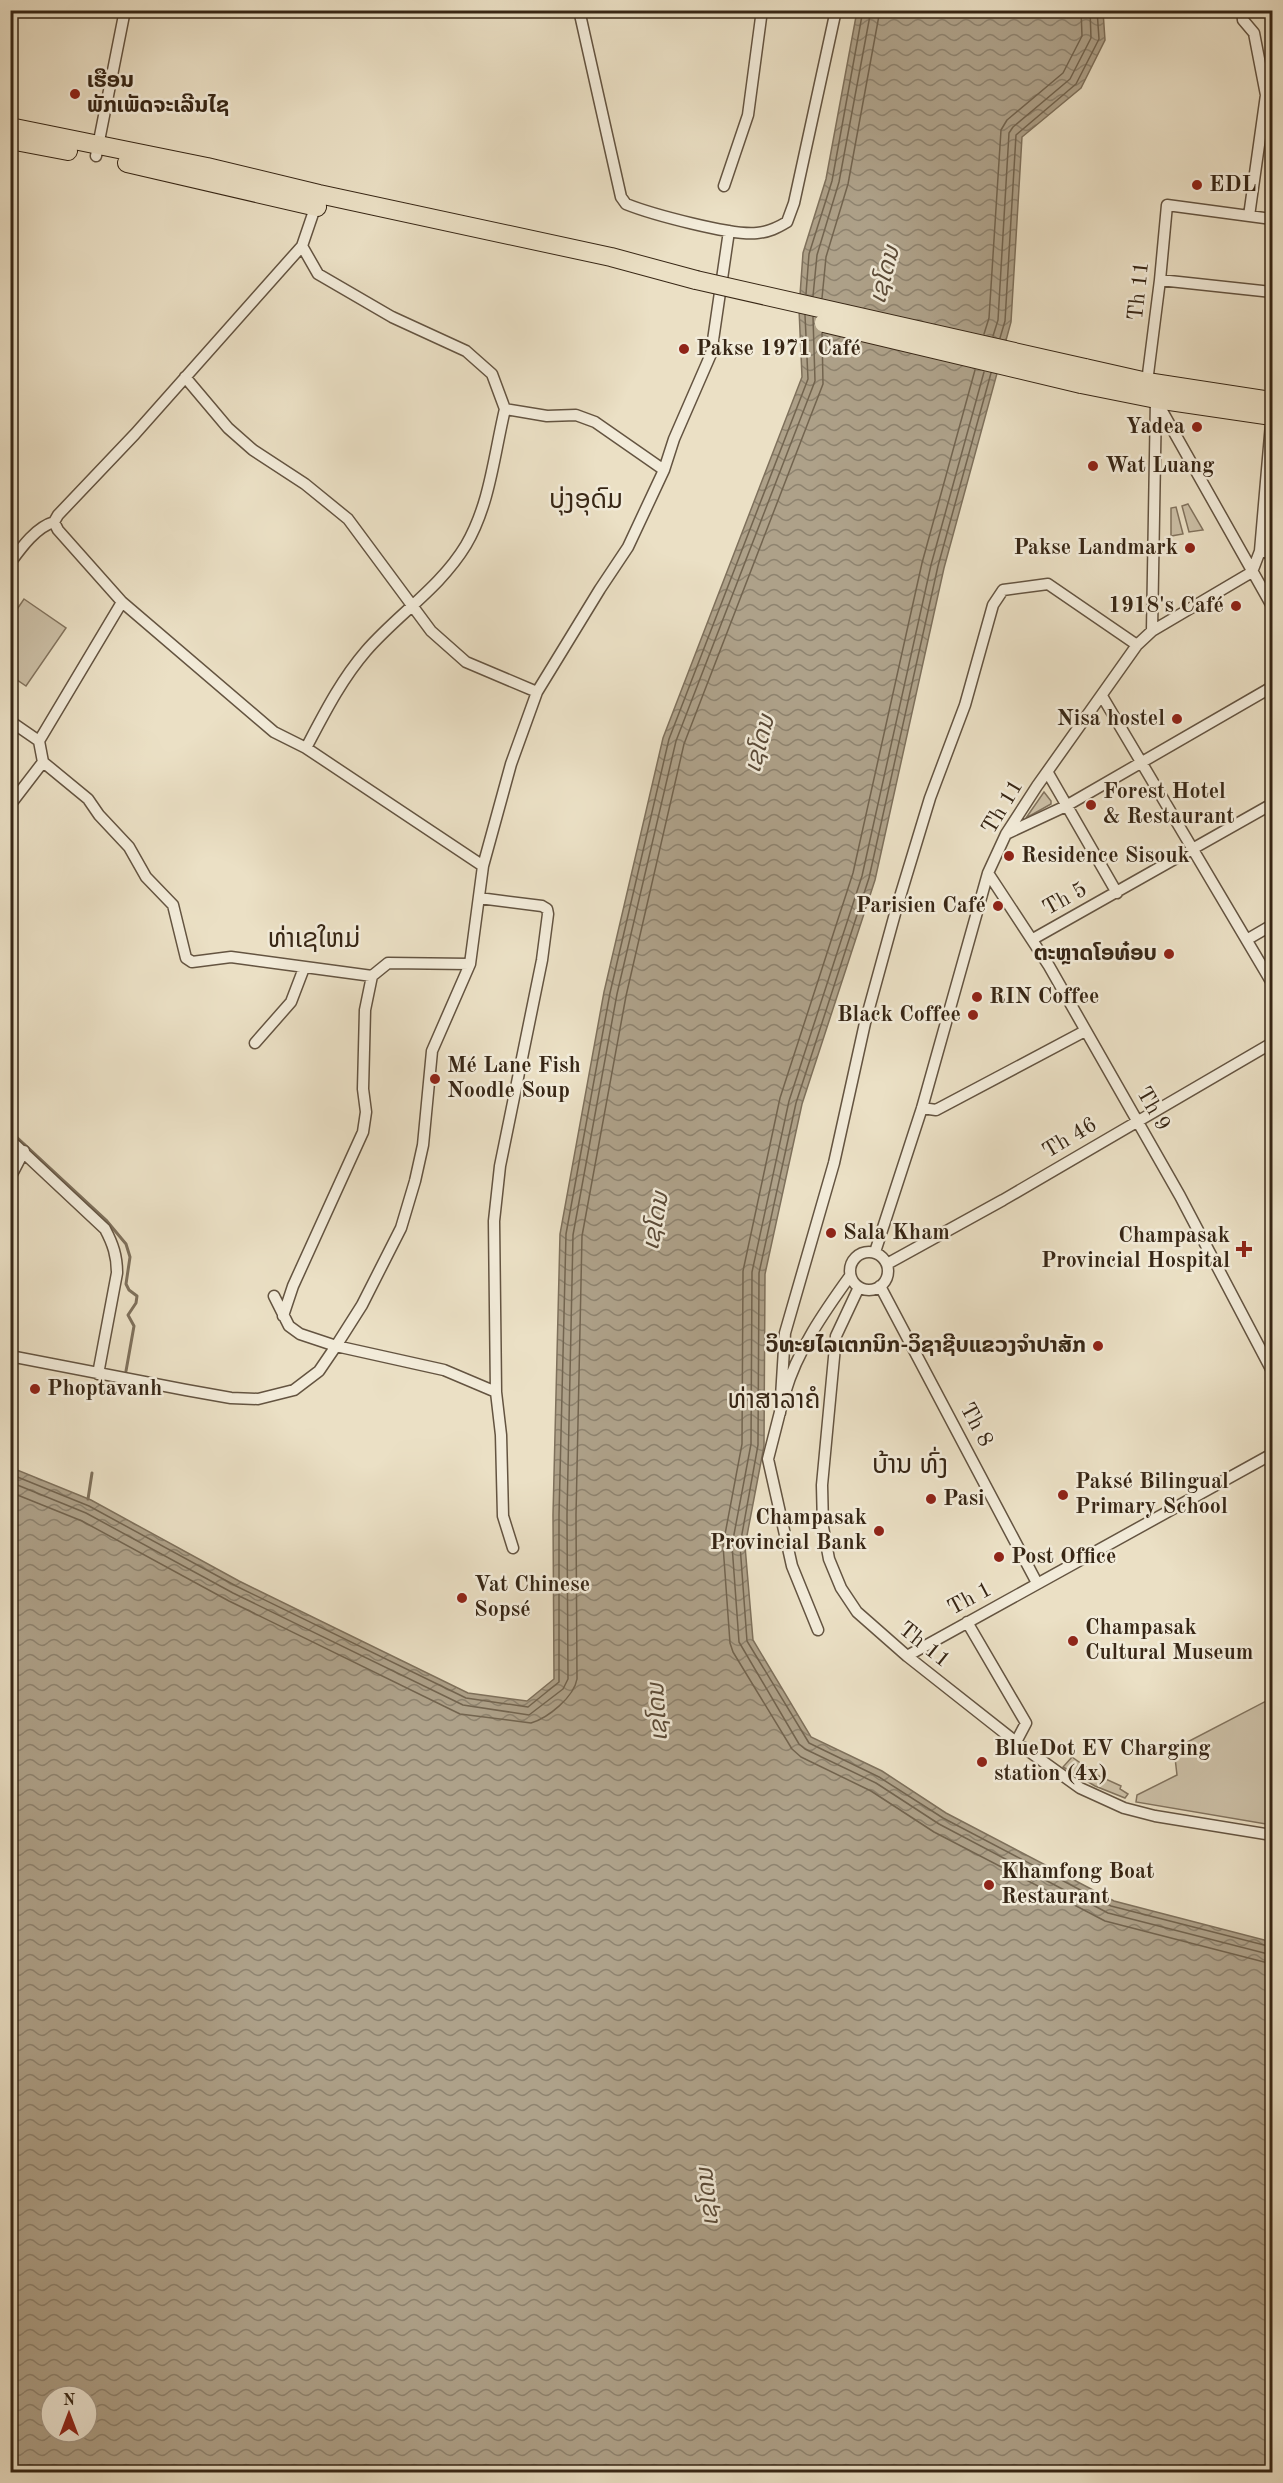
<svg xmlns="http://www.w3.org/2000/svg" width="1283" height="2483" font-family="'Old Standard TT','Noto Sans Lao',serif">
  <style>
    .grass { fill: #ccc0a7; stroke: #82735e; stroke-width: 1.5 }
    .water { fill: url(#water-waves); stroke: #7e705b; stroke-width: 1.5; fill-rule: evenodd }
    .lines { fill: none; stroke-linecap: round; stroke-linejoin: round }
    .shore { stroke: #72644f; stroke-width: 1.5 }
    .stream { stroke: #7e705b; stroke-width: 3 }
    .minor-casing { stroke: #645441; stroke-width: 13 }
    .trunk-casing { stroke: #372615; stroke-width: 20 }
    .minor { stroke: #f2ebd9; stroke-width: 10 }
    .trunk { stroke: #ebe0c5; stroke-width: 18 }
    .trunk-bridge-casing { stroke: #372615; stroke-width: 20; stroke-linecap: butt }
    .trunk-bridge { stroke: #ebe0c5; stroke-width: 18 }
    .poi-dot { fill: #8f2418; stroke: #f2ebd9; stroke-width: 2 }
    .labels { text-anchor: middle; dominant-baseline: central; stroke-width: 5; stroke-linejoin: round; paint-order: stroke }
    .poi-label { font-size: 22px; font-weight: bold; fill: #372615; stroke: #f2ebd9; text-anchor: start }
    .street-label { font-size: 22px; fill: #372615; stroke: #f2ebd9 }
    .water-label { font-size: 24px; font-style: italic; fill: #5b4b38; stroke: #f2ebd9 }
    .quarter-label { font-size: 26px; fill: #372615; stroke: #f2ebd9 }
  </style>
  <defs>
    <pattern id="water-waves" width="16" height="10" patternUnits="userSpaceOnUse" patternTransform="scale(1.5)"><rect width="16" height="10" fill="#aea189"/><path d="M0 5q4-4 8 0t8 0" fill="none" stroke="#8e836f"/></pattern>
  </defs>
  <rect width="100%" height="100%" fill="#ebe0c5"/>
  <filter id="stains"><feTurbulence type="fractalNoise" baseFrequency=".00333" numOctaves="4"/><feColorMatrix values="0 0 0 0 .2 0 0 0 0 .09 0 0 0 0 .02 0 0 0 .5 -.17"/></filter>
  <radialGradient id="worn" r=".72"><stop offset=".6" stop-color="#630" stop-opacity="0"/><stop offset="1" stop-color="#630" stop-opacity=".3"/></radialGradient>
  <path class="grass" d="M1188 504 1203 530 1189 532 1182 506Z
    M1176 507 1183 534 1171 536V508Z
    M24 599 66 628 26 686 10 675 11 618Z
    M1044 792 1051 801V804L1026 818Z
    M1272 1698V1825L1136 1802 1137 1795 1177 1775 1174 1749Z
    M1072 1757 1099 1776 1121 1786 1120 1789 1128 1794 1125 1798 1095 1786 1063 1767Z"/>
  <path class="water" d="M857 11H1103L1105 40 1081 88 1022 137 1011 322 944 568 875 880 802 1104 765 1274 764 1446 745 1546 753 1640 811 1737 882 1771 946 1813 1114 1901 1272 1942V2472H11L10 1467 91 1500 239 1581 468 1693 527 1701 554 1679 553 1515 560 1234 604 992 663 738 802 377 799 309 803 253 826 179ZM51 2396H87V2432H51Z"/>
  <g class="lines">
    <path class="shore" d="M806 294 809 254 832 181 863 10
      M813 296 817 255 839 182 871 10
      M822 298 826 257 848 184 880 10
      M984 334 989 318 1001 130 1007 120 1063 73 1082 36 1081 10
      M993 336 998 320 1009 133 1013 127 1070 79 1091 38 1090 10
      M1000 338 1005 321 1016 135 1076 84 1099 39 1097 10
      M975 370 922 563 853 873 780 1098 743 1271 742 1444 723 1545 730 1643 733 1652 792 1749 801 1757 871 1791 934 1832 1105 1921 1272 1964
      M984 372 931 565 862 876 789 1101 752 1272 751 1444 732 1545 739 1642 799 1744 805 1749 876 1783 939 1824 1108 1913 1272 1955
      M991 373 938 566 869 878 796 1103 759 1273 758 1445 740 1545 747 1641 809 1743 879 1777 943 1818 1111 1906 1272 1947
      M10 1474 89 1506 236 1586 466 1698 528 1707 559 1682V1515L566 1234 610 993 669 739 808 379 805 315
      M10 1482 86 1513 233 1593 463 1705 529 1715 563 1689 568 1679 567 1515 573 1235 617 994 676 741 815 381 813 317
      M10 1492 82 1521 229 1601 460 1714 531 1723C548 1718 574 1697 577 1679L576 1515 582 1236 626 996 684 744 823 384 822 333"/>
    <path class="stream" d="M10 1131 106 1220 126 1244 130 1257 126 1284 129 1290 137 1296 136 1303 128 1315 134 1326 126 1371
      M88 1499 92 1473"/>
    <defs>
      <path id="minor" d="M579 10 621 197 626 204C651 214 732 236 757 233 769 232 777 228 787 222L794 203 836 10
        M1242 10 1243 20 1254 33 1266 95 1249 216
        M96 156 125 10
        M724 186 748 115 762 10
        M302 246 318 274 392 317 466 351 492 374 505 409 547 416 576 415 595 422 664 470
        M1160 280 1272 292
        M185 377 228 428 253 450 305 484 348 519 431 631 466 662 537 692
        M1147 382 1160 280 1167 205 1272 219
        M1157 402 1272 606
        M54 522 58 530 122 602 274 732 306 748 483 866
        M1260 551 1272 553
        M10 563C21 548 36 527 54 522L58 515 135 434 302 246 317 202
        M1152 631 1252 572 1260 551 1272 412
        M1102 696 1272 983
        M10 721 39 741 43 762 88 799 99 815 129 847 146 877 173 905 186 958 192 962 231 957 372 976
        M39 741 122 602
        M306 748C324 714 341 680 366 651 398 614 440 588 466 545 490 504 494 455 505 409
        M1048 773 1117 893
        M10 805 43 762
        M1006 834 1066 806 1272 687
        M988 873 1049 966 1180 1196 1272 1371
        M479 898 542 906 547 909 548 914 542 960 500 1166 494 1221 496 1392
        M1033 939 1272 804
        M1248 939 1272 925
        M255 1043 291 1002 304 968
        M922 1108 936 1110 1085 1031
        M10 1140 105 1229C113 1244 117 1256 117 1273L98 1374
        M10 1178 24 1151
        M850 1271a19 19 0 1 1 38 0a19 19 0 1 1-38 0Z
        M875 1252 922 1108 988 873 1006 834 1037 786 1137 645 1152 631 1156 399
        M887 1264 1003 1200 1272 1043
        M880 1286 1037 1583
        M859 1287 836 1336 822 1485 823 1527 829 1559 841 1588 857 1612 907 1656 1016 1742 1080 1788 1124 1808 1155 1816 1272 1835
        M274 1296 289 1326 300 1334 336 1346 444 1370 496 1392 501 1435 503 1516 513 1548
        M283 1316 293 1286 363 1132 366 1112 363 1089 365 1010 372 976 388 963 470 964
        M10 1356 186 1390 231 1398 258 1399 294 1390 319 1371 336 1346 362 1305 401 1228 415 1181 423 1145 432 1051 470 964 483 866 511 764 537 692 600 589 628 547 664 470 674 439 711 354 729 231
        M785 1393C797 1351 824 1312 850 1276
        M781 1408 768 1459 792 1566 818 1630
        M780 1413 785 1333 834 1163 865 1023 896 910 930 798 965 705 993 605 1003 590 1048 584 1137 645
        M967 1622 1026 1723 1016 1742
        M907 1656 1272 1454"/>
      <path id="trunk" d="M10 127 207 167 319 194 611 257 696 280
        M10 140 68 151
        M127 163 317 207
        M1085 368 1147 382 1272 401
        M1081 384 1156 399 1272 416"/>
    </defs>
    <use href="#minor" class="minor-casing"/>
    <use href="#trunk" class="trunk-casing"/>
    <use href="#minor" class="minor"/>
    <use href="#trunk" class="trunk"/>
    <defs>
      <path id="trunk-bridge" d="M696 280 1085 368
        M824 323 1081 384"/>
    </defs>
    <use href="#trunk-bridge" class="trunk-bridge-casing"/>
    <use href="#trunk-bridge" class="trunk-bridge"/>
  </g>
  <g class="poi-dot">
    <circle cx="75" cy="94" r="6"/>
    <circle cx="1197" cy="185" r="6"/>
    <circle cx="684" cy="349" r="6"/>
    <circle cx="1197" cy="427" r="6"/>
    <circle cx="1093" cy="466" r="6"/>
    <circle cx="1190" cy="548" r="6"/>
    <circle cx="1236" cy="606" r="6"/>
    <circle cx="1177" cy="719" r="6"/>
    <circle cx="1091" cy="805" r="6"/>
    <circle cx="1009" cy="856" r="6"/>
    <circle cx="998" cy="906" r="6"/>
    <circle cx="1169" cy="954" r="6"/>
    <circle cx="977" cy="997" r="6"/>
    <circle cx="973" cy="1015" r="6"/>
    <circle cx="435" cy="1079" r="6"/>
    <circle cx="831" cy="1233" r="6"/>
    <path d="M1241 1240h6v6h6v6h-6v6h-6v-6h-6v-6h6z"/>
    <circle cx="1098" cy="1346" r="6"/>
    <circle cx="35" cy="1389" r="6"/>
    <circle cx="1063" cy="1495" r="6"/>
    <circle cx="931" cy="1499" r="6"/>
    <circle cx="879" cy="1531" r="6"/>
    <circle cx="999" cy="1557" r="6"/>
    <circle cx="462" cy="1598" r="6"/>
    <circle cx="1073" cy="1641" r="6"/>
    <circle cx="982" cy="1762" r="6"/>
    <circle cx="989" cy="1885" r="6"/>
  </g>
  <g class="labels">
    <g class="poi-label">
      <text x="87" y="81">ເຮືອນ<tspan x="87" dy="25">ພັກເພັດຈະເລີນໄຊ</tspan></text>
      <text x="1209" y="185">EDL</text>
      <text x="696" y="349">Pakse 1971 Café</text>
      <text x="1185" y="427" text-anchor="end">Yadea</text>
      <text x="1105" y="466">Wat Luang</text>
      <text x="1178" y="548" text-anchor="end">Pakse Landmark</text>
      <text x="1224" y="606" text-anchor="end">1918's Café</text>
      <text x="1165" y="719" text-anchor="end">Nisa hostel</text>
      <text x="1103" y="792">Forest Hotel<tspan x="1103" dy="25">&amp; Restaurant</tspan></text>
      <text x="1021" y="856">Residence Sisouk</text>
      <text x="986" y="906" text-anchor="end">Parisien Café</text>
      <text x="1157" y="954" text-anchor="end">ຕະຫຼາດໂອທ໋ອບ</text>
      <text x="989" y="997">RIN Coffee</text>
      <text x="961" y="1015" text-anchor="end">Black Coffee</text>
      <text x="447" y="1066">Mé Lane Fish<tspan x="447" dy="25">Noodle Soup</tspan></text>
      <text x="843" y="1233">Sala Kham</text>
      <text x="1230" y="1236" text-anchor="end">Champasak<tspan x="1230" dy="25">Provincial Hospital</tspan></text>
      <text x="1086" y="1346" text-anchor="end">ວິທະຍໄລເຕກນິກ-ວິຊາຊີບແຂວງຈໍາປາສັກ</text>
      <text x="47" y="1389">Phoptavanh</text>
      <text x="1075" y="1482">Paksé Bilingual<tspan x="1075" dy="25">Primary School</tspan></text>
      <text x="943" y="1499">Pasi</text>
      <text x="867" y="1518" text-anchor="end">Champasak<tspan x="867" dy="25">Provincial Bank</tspan></text>
      <text x="1011" y="1557">Post Office</text>
      <text x="474" y="1585">Vat Chinese<tspan x="474" dy="25">Sopsé</tspan></text>
      <text x="1085" y="1628">Champasak<tspan x="1085" dy="25">Cultural Museum</tspan></text>
      <text x="994" y="1749">BlueDot EV Charging<tspan x="994" dy="25">station (4x)</tspan></text>
      <text x="1001" y="1872">Khamfong Boat<tspan x="1001" dy="25">Restaurant</tspan></text>
    </g>
    <g class="street-label">
      <text transform="translate(1139 291) rotate(-84)">Th 11</text>
      <text transform="translate(1003 807) rotate(-59)">Th 11</text>
      <text transform="translate(1065 899) rotate(-29)">Th 5</text>
      <text transform="translate(1153 1109) rotate(60)">Th 9</text>
      <text transform="translate(1070 1138) rotate(-31)">Th 46</text>
      <text transform="translate(976 1425) rotate(62)">Th 8</text>
      <text transform="translate(970 1599) rotate(-28)">Th 1</text>
      <text transform="translate(924 1645) rotate(39)">Th 11</text>
    </g>
    <g class="water-label">
      <text transform="translate(886 275) rotate(-75)">ເຊໂດນ</text>
      <text transform="translate(761 744) rotate(-75)">ເຊໂດນ</text>
      <text transform="translate(657 1221) rotate(-80)">ເຊໂດນ</text>
      <text transform="translate(659 1712) rotate(-94)">ເຊໂດນ</text>
      <text transform="translate(709 2197) rotate(-96)">ເຊໂດນ</text>
    </g>
    <g class="quarter-label">
      <text x="586" y="501">ບຸ່ງອຸດົມ</text>
      <text x="314" y="940">ທ່າເຊໃຫມ່</text>
      <text x="774" y="1401">ທ່າສາລາຄໍ</text>
      <text x="910" y="1466">ບ້ານ ທົ່ງ</text>
    </g>
  </g>
  <rect width="1283" height="2483" fill="none" stroke="#ebe0c5" stroke-width="36"/>
  <rect x="12" y="12" width="1259" height="2459" fill="none" stroke="#372615" stroke-width="3"/>
  <rect x="18" y="18" width="1247" height="2447" fill="none" stroke="#372615" stroke-width="1.5"/>
  <g transform="translate(69 2414)"><circle r="28" fill="#f2ebd9" stroke="#a79c8b" stroke-width="1.5"/>
  <path d="M0-4.5L10 22L0 15L-10 22Z" fill="#8f2418"/>
  <text y="-9" font-size="16" font-weight="bold" text-anchor="middle" fill="#372615">N</text>
  </g>
  <rect width="100%" height="100%" filter="url(#stains)"/>
  <rect width="100%" height="100%" fill="url(#worn)"/>
</svg>
